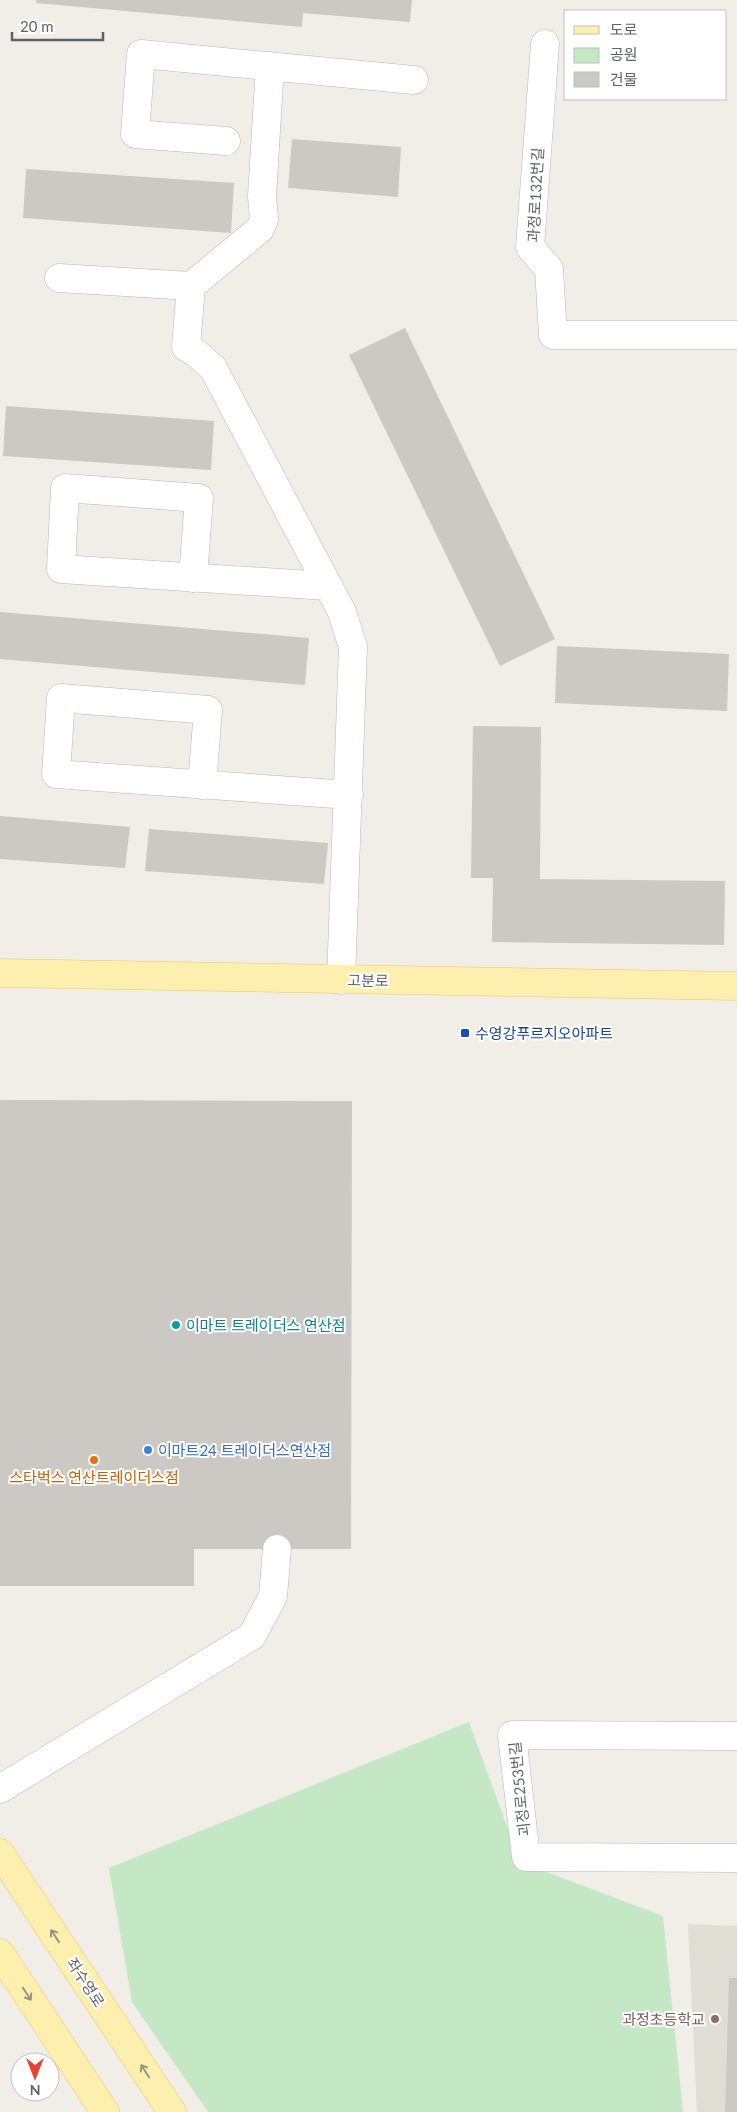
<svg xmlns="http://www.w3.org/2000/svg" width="737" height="2112" font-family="Lato,'Noto Sans KR',sans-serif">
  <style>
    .education { fill: #e0ddd5 }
    .green { fill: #c4e7c4 }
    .building { fill: #ccc9c4 }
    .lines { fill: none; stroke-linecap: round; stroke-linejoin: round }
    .minor-casing { stroke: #b4b7bb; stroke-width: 29 }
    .major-casing { stroke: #efc661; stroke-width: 29 }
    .minor { stroke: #fff; stroke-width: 28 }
    .major { stroke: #fdf0ae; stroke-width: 28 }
    .oneway { stroke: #969480 }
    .transit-dot { fill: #1a4fb4; stroke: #fff; stroke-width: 2 }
    .culture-dot { fill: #0f9aa8; stroke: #fff; stroke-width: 2 }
    .shop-dot { fill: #3f7fe0; stroke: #fff; stroke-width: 2 }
    .food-dot { fill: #e8710a; stroke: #fff; stroke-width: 2 }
    .education-dot { fill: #8d6e63; stroke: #fff; stroke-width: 2 }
    .labels { text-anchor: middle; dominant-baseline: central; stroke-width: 4; stroke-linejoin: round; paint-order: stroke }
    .street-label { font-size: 15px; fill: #5e6267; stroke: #fff }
    .transit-label { font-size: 15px; fill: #164399; stroke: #fff; text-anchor: start }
    .culture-label { font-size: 15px; fill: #0d838f; stroke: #fff; text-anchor: start }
    .shop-label { font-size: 15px; fill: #366cbe; stroke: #fff; text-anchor: start }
    .food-label { font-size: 15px; fill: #c56008; stroke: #fff }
    .education-label { font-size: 15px; fill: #785e54; stroke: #fff; text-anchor: end }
  </style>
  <rect width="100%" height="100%" fill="#f0eee7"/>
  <path class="education" d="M688 1924 737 1926V2112H697Z"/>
  <path class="green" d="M469 1722 520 1862 663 1916 683 2112H208L132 2002 109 1868Z"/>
  <path class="building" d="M36 0H412L410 22 303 13 302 27 36 3Z
    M292 139 401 147 398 197 288 188Z
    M26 169 234 183 231 233 23 218Z
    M405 328 555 639 500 666 349 355Z
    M6 406 214 421 211 470 3 456Z
    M0 612 309 638 305 685 0 659Z
    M557 646 729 654 727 711 555 703Z
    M473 726 541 727 540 879 725 881 724 945 492 942 493 878H471Z
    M0 816 130 827 125 868 0 859Z
    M149 829 328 843 324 884 145 871Z
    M0 1100 352 1101 351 1549H194V1586H0Z
    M729 1978H737V2112H725Z"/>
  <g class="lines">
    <defs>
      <path id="minor" d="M545 44 530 247 549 269 553 335H737
        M270 66 262 196 264 219 260 229 191 286 186 347 196 353 213 368 342 612 353 647 341 980
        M226 141 135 134 141 54 414 80
        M59 278 191 286
        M193 578 199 498 65 488 61 569 328 586
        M202 785 208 710 61 698 56 774 349 795
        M737 1736 512 1735 526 1857 737 1858
        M0 1789 252 1636 273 1596 277 1549"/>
      <path id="major" d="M0 973 737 986
        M0 1853 172 2112
        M0 1953 105 2112"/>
    </defs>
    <use href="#minor" class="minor-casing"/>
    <use href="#major" class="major-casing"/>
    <use href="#minor" class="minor"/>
    <use href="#major" class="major"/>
  </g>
  <defs><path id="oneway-shaft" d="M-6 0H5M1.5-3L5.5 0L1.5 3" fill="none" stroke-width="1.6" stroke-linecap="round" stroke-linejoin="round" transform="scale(1.25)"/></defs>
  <g class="oneway">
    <use href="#oneway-shaft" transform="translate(55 1936) rotate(-123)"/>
    <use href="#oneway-shaft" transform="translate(27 1994) rotate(57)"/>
    <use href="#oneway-shaft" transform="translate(145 2071) rotate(-123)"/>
  </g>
  <rect class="transit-dot" x="460" y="1028" width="10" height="10" rx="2.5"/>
  <circle class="culture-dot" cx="176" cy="1325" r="5"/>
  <circle class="shop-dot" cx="148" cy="1450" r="5"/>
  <circle class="food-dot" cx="94" cy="1460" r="5"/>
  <circle class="education-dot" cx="715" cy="2019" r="5"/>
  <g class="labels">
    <g class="street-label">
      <text transform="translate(535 195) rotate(-87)">과정로132번길</text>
      <text transform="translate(368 980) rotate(1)">고분로</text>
      <text transform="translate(519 1789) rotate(-96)">괴정로253번길</text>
      <text transform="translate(86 1982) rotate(57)">좌수영로</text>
    </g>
    <g class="transit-label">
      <text x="475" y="1033">수영강푸르지오아파트</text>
    </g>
    <g class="culture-label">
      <text x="186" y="1325">이마트 트레이더스 연산점</text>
    </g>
    <g class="shop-label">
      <text x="158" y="1450">이마트24 트레이더스연산점</text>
    </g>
    <g class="food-label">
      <text x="94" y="1477">스타벅스 연산트레이더스점</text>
    </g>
    <g class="education-label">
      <text x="705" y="2019">과정초등학교</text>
    </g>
  </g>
  <rect x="564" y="10" width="162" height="90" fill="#ffffff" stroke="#bfc0c2"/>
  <rect x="574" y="26" width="25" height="8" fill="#fdf0ae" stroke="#bfc0c2"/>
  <text x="610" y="35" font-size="15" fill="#5e6267">도로</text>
  <rect x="574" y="48" width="25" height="15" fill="#c4e7c4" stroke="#bfc0c2"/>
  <text x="610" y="60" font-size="15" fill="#5e6267">공원</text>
  <rect x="574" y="72" width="25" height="15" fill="#ccc9c4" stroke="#bfc0c2"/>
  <text x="610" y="85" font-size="15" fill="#5e6267">건물</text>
  <g transform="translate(35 2077) rotate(180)"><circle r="24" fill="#ffffff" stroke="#bfc0c2"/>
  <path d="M0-4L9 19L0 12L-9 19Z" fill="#e64337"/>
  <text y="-8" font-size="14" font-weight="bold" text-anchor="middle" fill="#5e6267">N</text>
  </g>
  <path d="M12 32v8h91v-8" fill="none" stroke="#5e6267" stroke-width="2.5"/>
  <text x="20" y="32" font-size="15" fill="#5e6267" stroke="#ffffff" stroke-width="4" paint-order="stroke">20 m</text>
</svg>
